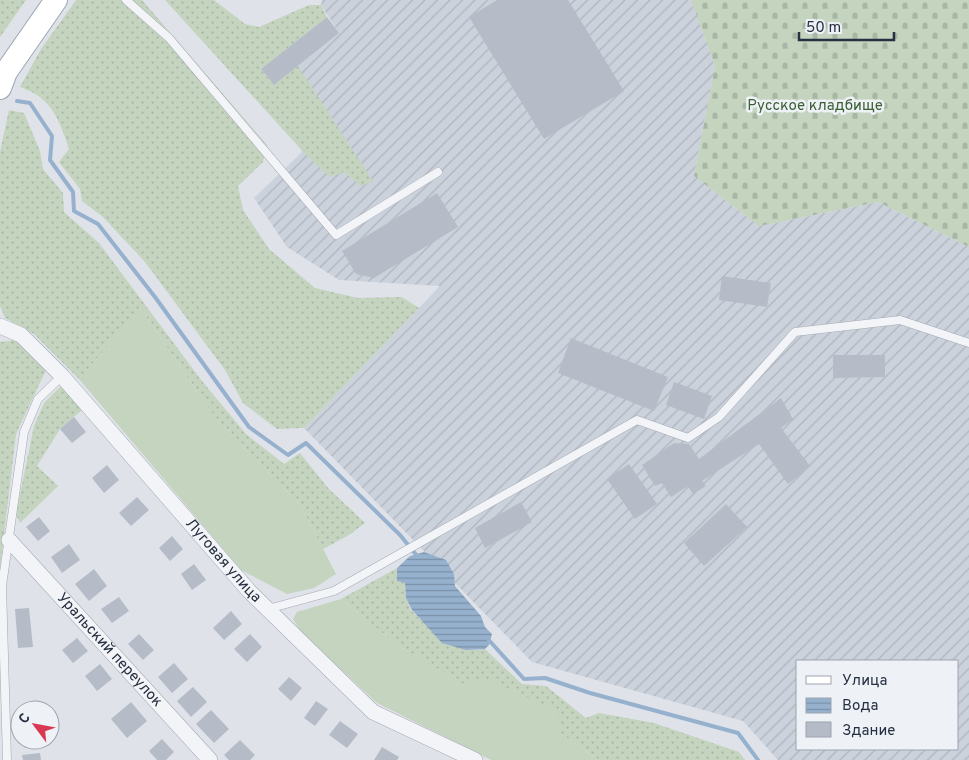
<svg xmlns="http://www.w3.org/2000/svg" width="969" height="760" font-family="Overpass,sans-serif">
  <style>
    .industrial { fill: url(#industrial-furrows); fill-rule: evenodd }
    .grass { fill: url(#grass-dots) }
    .cemetery { fill: url(#cemetery-stones) }
    .garden { fill: #c4d4bf }
    .water { fill: url(#water-rules) }
    .lines { fill: none; stroke-linecap: round; stroke-linejoin: round }
    .stream { stroke: #96b1cd; stroke-width: 4 }
    .building { fill: #b5bcc7 }
    .lane-casing { stroke: #a4aab4; stroke-width: 9 }
    .street-casing { stroke: #a4aab4; stroke-width: 16 }
    .primary-casing { stroke: #9da7b6; stroke-width: 24 }
    .lane { stroke: #f2f4f7; stroke-width: 8 }
    .street { stroke: #f2f4f7; stroke-width: 15 }
    .primary { stroke: #fff; stroke-width: 22 }
    .labels { text-anchor: middle; dominant-baseline: central; stroke-width: 5; stroke-linejoin: round; paint-order: stroke }
    .park-label { font-size: 15px; fill: #3b5f32; stroke: #eef2f7 }
    .street-label { font-size: 15px; fill: #263042; stroke: #eef2f7 }
  </style>
  <defs>
    <pattern id="industrial-furrows" width="10" height="10" patternUnits="userSpaceOnUse" patternTransform="scale(1.25)"><rect width="10" height="10" fill="#ccd2dc"/><path d="M-1 1l2-2M0 10L10 0M9 11l2-2" fill="none" stroke="#afb5be"/></pattern>
    <pattern id="grass-dots" width="8" height="8" patternUnits="userSpaceOnUse" patternTransform="scale(1.25)"><rect width="8" height="8" fill="#c4d4bf"/><path d="M2 2h.1M6 6h.1" fill="none" stroke="#a8b6a5" stroke-width="1.8" stroke-linecap="round"/></pattern>
    <pattern id="cemetery-stones" width="16" height="16" patternUnits="userSpaceOnUse" patternTransform="scale(1.25)"><rect width="16" height="16" fill="#c4d4bf"/><path d="M2 7V4a2 2 0 0 1 4 0v3zM10 15v-3a2 2 0 0 1 4 0v3z" fill="#a8b6a5"/></pattern>
    <pattern id="water-rules" width="6" height="5" patternUnits="userSpaceOnUse" patternTransform="scale(1.25)"><rect width="6" height="5" fill="#96b1cd"/><path d="M0 2.5h6" fill="none" stroke="#7a90a8"/></pattern>
  </defs>
  <rect width="100%" height="100%" fill="#dfe3e9"/>
  <path class="industrial" d="M322 0H691L715 66 694 176 759 226 878 202 969 247V760H778L743 721 532 662 304 428 440 286 339 280 287 247 254 198 302 152 274 85 339 33 321 5ZM798 661H958V749H798Z"/>
  <path class="grass" d="M0 0H26L0 37Z
    M76 0H142L267 145 263 162 238 186 243 210 269 249 315 288 358 298 402 297 419 308 304 428 277 429 243 403 225 370 145 262 103 217 82 201 80 189 59 162 69 149C59 119 52 98 20 87L41 49Z
    M165 0H214L245 24 259 27 309 5H321L327 17 261 69 274 85 298 66 373 181 361 186 344 172 330 177 308 157Z
    M9 110 24 113 40 151 43 169 63 193 64 212 99 243 202 381 246 434 284 464 300 453 328 488 365 523 349 535 323 549 300 504 214 416 141 309 79 379 34 334 5 318 0 306V152Z
    M14 340 34 352 46 370 16 434 0 569V342Z
    M62 385 82 410 60 429 37 466 58 486 20 523 16 514 34 426 44 403Z
    M397 568V580L405 583 406 598 411 610 424 623 466 650 485 649 522 684 546 686 586 718 599 713 654 723 739 752 745 760H599L560 733 464 685 396 644 341 599Z"/>
  <path class="cemetery" d="M691 0H969V247L878 202 759 226 694 176 715 66Z"/>
  <path class="garden" d="M141 309 214 416 300 504 336 574 314 588 287 594 241 570 79 379Z
    M341 599 396 644 464 684 485 678 558 711 560 733 599 760H491L377 703 301 632 293 619 297 612Z"/>
  <path class="water" d="M424 552 446 560 454 574 455 586 481 616 485 627 492 634 489 645 485 649 466 650 442 643 412 610 406 598 405 583 397 581V568L410 556Z"/>
  <g class="lines">
    <path class="stream" d="M17 101 30 103 52 136 50 160 73 192 74 211 98 224 155 297 249 427 288 455 306 443 400 535 418 557
      M487 638 524 679 545 678 590 693 738 733 758 760"/>
  </g>
  <path class="building" d="M497 0H568L624 91 544 139 469 17Z
    M327 17 339 33 274 85 261 69Z
    M437 193 458 227 374 278 356 274 342 251Z
    M722 276 771 283 767 307 719 300Z
    M571 338 668 377 654 411 558 373Z
    M833 355H885V377L833 378Z
    M674 382 712 396 704 419 666 405Z
    M781 398 793 419 781 428 810 466 788 484 759 444 702 481 706 486 693 494 688 486 671 497 662 483 655 486 642 465 674 443 689 444 699 459Z
    M74 417 86 432 72 443 60 429Z
    M629 464 657 504 635 519 607 479Z
    M107 465 119 480 104 493 92 478Z
    M137 497 149 510 131 526 119 513Z
    M521 502 532 522 485 548 475 528Z
    M726 504 747 527 704 566 684 543Z
    M39 517 50 531 38 541 26 527Z
    M172 536 183 549 170 561 159 548Z
    M69 544 80 560 62 573 51 557Z
    M194 564 206 580 192 590 181 574Z
    M94 569 107 586 89 601 75 584Z
    M119 597 129 611 112 623 101 609Z
    M29 608 33 647 18 648 15 609Z
    M231 611 242 624 224 640 213 628Z
    M139 634 154 650 143 660 128 644Z
    M250 634 262 647 247 662 234 649Z
    M77 638 88 651 73 663 62 650Z
    M174 663 188 679 172 693 158 677Z
    M100 664 112 679 97 691 85 676Z
    M289 677 302 688 291 701 278 689Z
    M193 687 207 702 191 717 177 701Z
    M316 701 328 709 315 726 304 718Z
    M131 702 147 721 127 738 111 719Z
    M211 710 229 729 214 743 196 724Z
    M340 721 358 734 347 748 329 735Z
    M162 739 174 752 166 760H157L149 751Z
    M240 740 255 755 250 760H229L224 755Z
    M382 747 399 757 397 760H374Z
    M40 753 41 760H23L22 755Z"/>
  <g class="lines">
    <defs>
      <path id="lane" d="M126 0 169 38 336 235 438 172
        M268 609 334 591 637 420 688 438 719 417 795 332 900 320 969 343
        M7 760 2 586 24 432 38 399 62 376"/>
      <g id="street">
        <path id="s1" d="M0 326 21 335 62 376 249 591 373 712 475 760"/>
        <path id="s2" d="M9 540 210 760"/>
      </g>
      <path id="primary" d="M0 88 6 72 56 0"/>
    </defs>
    <use href="#lane" class="lane-casing"/>
    <use href="#street" class="street-casing"/>
    <use href="#primary" class="primary-casing"/>
    <use href="#lane" class="lane"/>
    <use href="#street" class="street"/>
    <use href="#primary" class="primary"/>
  </g>
  <g class="labels">
    <g class="park-label">
      <text x="815" y="106">Русское кладбище</text>
    </g>
    <g class="street-label">
      <text stroke="none"><textPath href="#s1" startOffset="326">Луговая улица</textPath></text>
      <text stroke="none"><textPath href="#s2" startOffset="149">Уральский переулок</textPath></text>
    </g>
  </g>
  <rect x="796" y="660" width="162" height="90" fill="#eef2f7" stroke="#9ea4af"/>
  <rect x="806" y="676" width="25" height="8" fill="#ffffff" stroke="#9ea4af"/>
  <text x="842" y="685" font-size="15" fill="#263042">Улица</text>
  <rect x="806" y="698" width="25" height="15" fill="url(#water-rules)" stroke="#9ea4af"/>
  <text x="842" y="710" font-size="15" fill="#263042">Вода</text>
  <rect x="806" y="722" width="25" height="15" fill="#b5bcc7" stroke="#9ea4af"/>
  <text x="842" y="735" font-size="15" fill="#263042">Здание</text>
  <g transform="translate(35 725) rotate(302)"><circle r="24" fill="#eef2f7" stroke="#9ea4af"/>
  <path d="M0-4L9 19L0 12L-9 19Z" fill="#da3852"/>
  <text y="-8" font-size="14" font-weight="bold" text-anchor="middle" fill="#263042">С</text>
  </g>
  <path d="M799 32v8h95v-8" fill="none" stroke="#263042" stroke-width="2.5"/>
  <text x="806" y="32" font-size="15" fill="#263042" stroke="#eef2f7" stroke-width="4" paint-order="stroke">50 m</text>
</svg>
